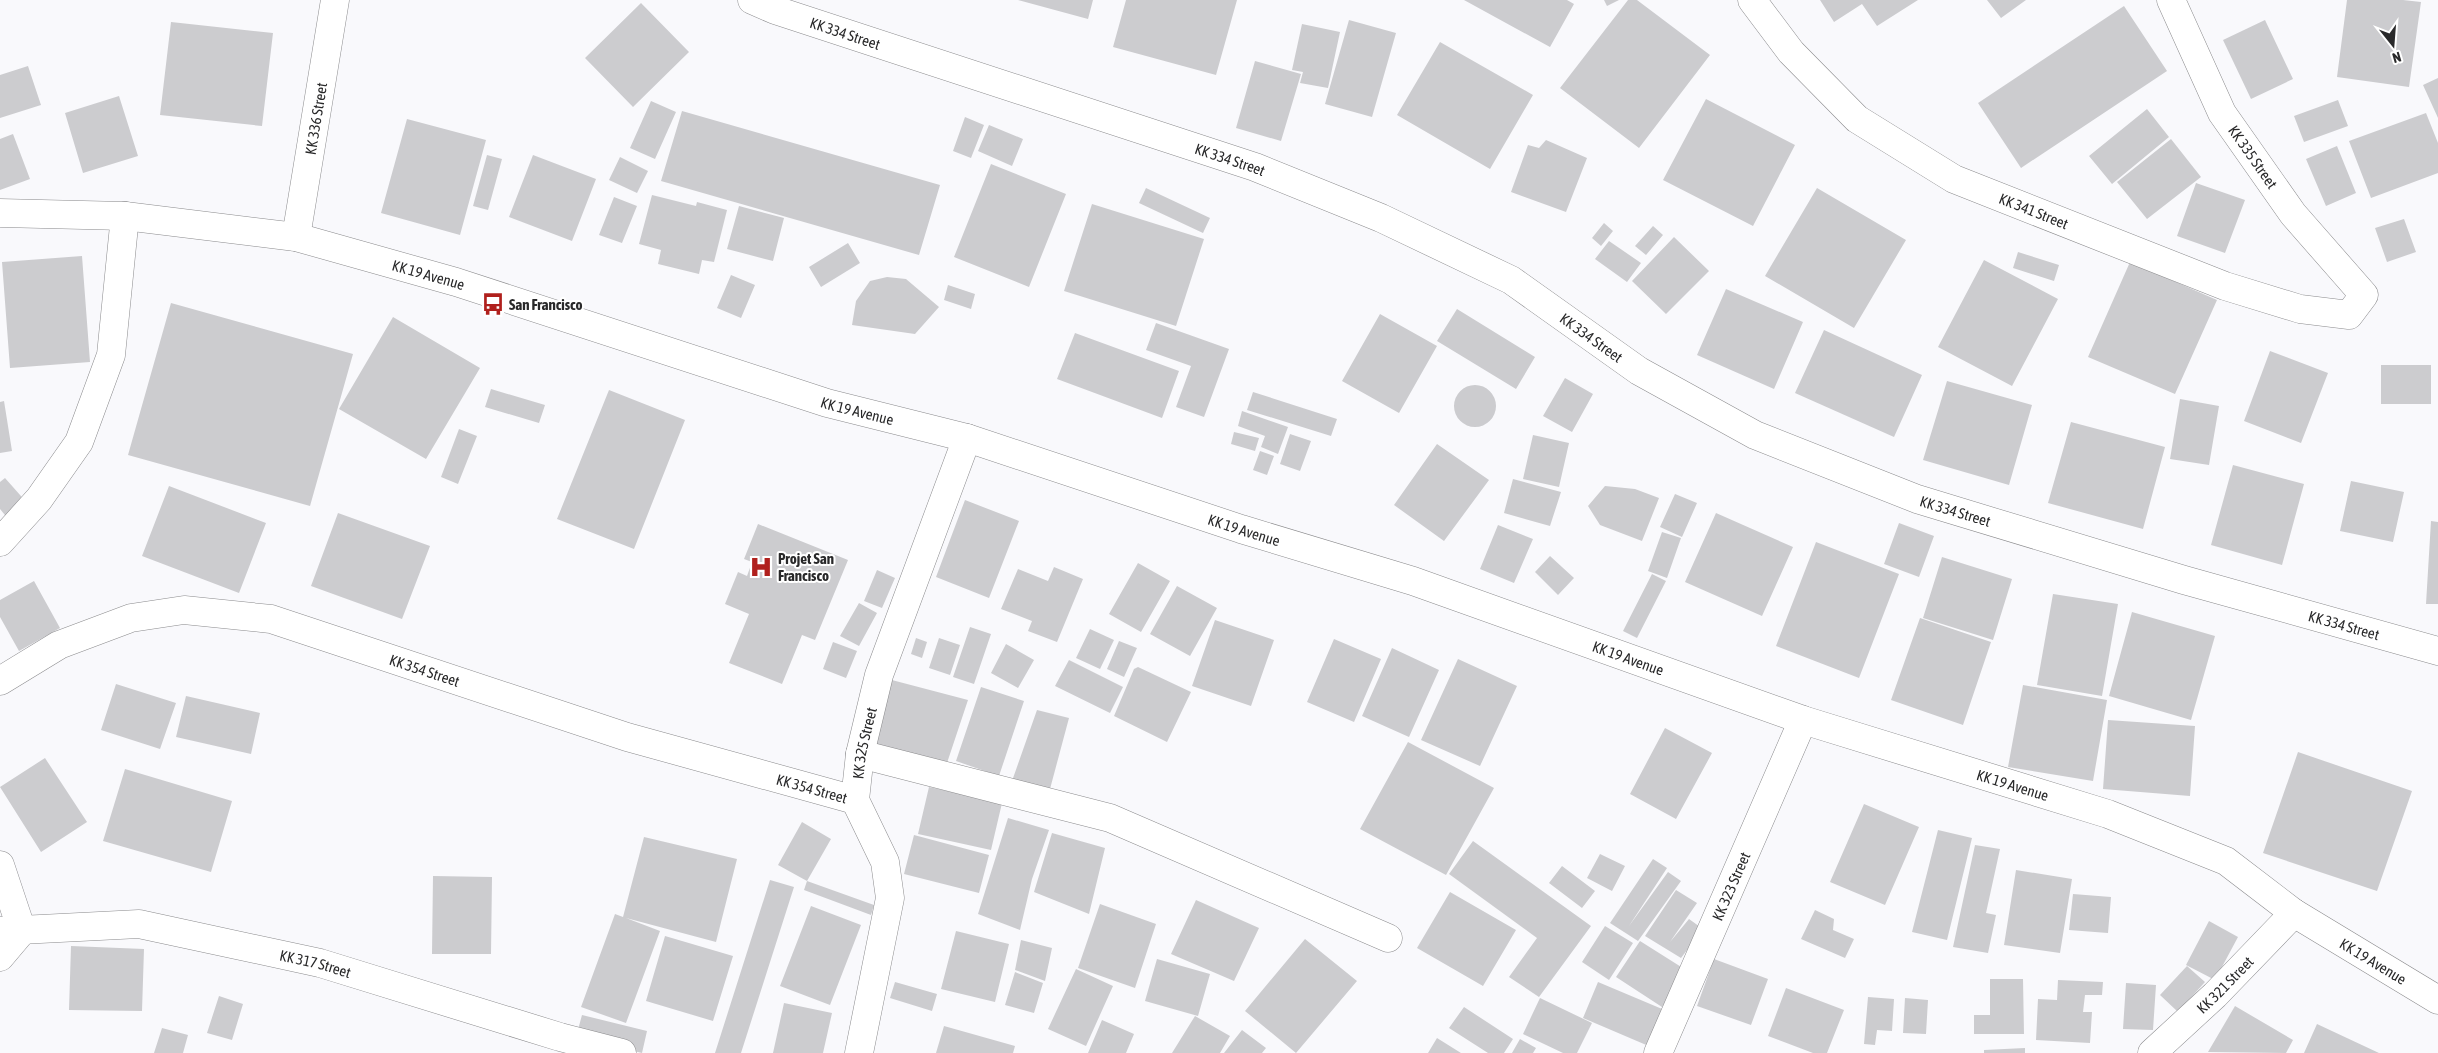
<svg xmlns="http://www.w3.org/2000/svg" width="2438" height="1053" font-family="'Asap Condensed',sans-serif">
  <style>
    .building { fill: #cccccf }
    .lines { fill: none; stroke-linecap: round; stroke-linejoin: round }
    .minor-casing { stroke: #8b8b8d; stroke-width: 29 }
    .minor { stroke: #fff; stroke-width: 28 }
    .labels { text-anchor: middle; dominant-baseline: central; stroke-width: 4; stroke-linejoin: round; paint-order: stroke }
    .street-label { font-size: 15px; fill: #29292a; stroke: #fff }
    .poi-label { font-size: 15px; font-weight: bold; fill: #29292a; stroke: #fff; text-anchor: start }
  </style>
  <rect width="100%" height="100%" fill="#f9f9fc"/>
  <path class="building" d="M1018 0H1093L1088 19Z
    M1126 0H1237L1216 75 1113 47Z
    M1464 0H1567L1574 4 1550 47Z
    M1604 0H1619L1607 6Z
    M1628 0H1637L1710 55 1639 148 1560 88Z
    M1820 0H1918L1877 26 1862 4 1834 22Z
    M1987 0H2026L2001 18Z
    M2347 0H2403L2421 2 2409 87 2337 77Z
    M641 3 689 52 633 107 585 58Z
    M2124 6 2167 71 2021 168 1978 103Z
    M1349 20 1396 33 1372 117 1325 104Z
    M2265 20 2293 79 2251 99 2223 40Z
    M171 22 273 33 262 126 160 115Z
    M1302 24 1340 32 1328 88 1300 83 1303 72 1292 70Z
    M1440 42 1533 95 1490 169 1397 115Z
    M1255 61 1301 74 1281 141 1236 128Z
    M28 66 41 105 0 118V75Z
    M2438 78V118L2423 85Z
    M119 96 138 156 83 173 65 113Z
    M1706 99 1795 145 1753 226 1663 180Z
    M2338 100 2348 126 2304 142 2294 116Z
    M651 101 676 112 655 159 630 148Z
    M2147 109 2169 137 2112 184 2089 156Z
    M682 111 940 185 919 255 661 181Z
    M2426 113 2438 143V173L2371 198 2349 141Z
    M965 117 984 125 971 158 953 151Z
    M407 119 486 140 460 235 381 213Z
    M989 125 1023 139 1012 166 978 151Z
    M13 134 30 179 0 190V139Z
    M2171 139 2201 177 2147 219 2117 182Z
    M1546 140 1587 158 1566 212 1511 192 1528 145 1539 148Z
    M2337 146 2356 193 2326 206 2306 159Z
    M487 155 502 159 488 210 473 206Z
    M533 155 596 179 572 241 509 217Z
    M620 157 648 171 637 193 609 180Z
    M991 164 1066 194 1029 287 954 257Z
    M2196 183 2245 200 2225 253 2177 236Z
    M1146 188 1210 218 1203 233 1139 203Z
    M1817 188 1906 240 1854 328 1765 276Z
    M652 195 696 206 697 202 727 210 714 262 702 260 699 274 658 264 661 250 639 244Z
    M614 197 637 206 622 243 599 235Z
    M1092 204 1204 239 1176 326 1064 291Z
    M739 206 784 218 773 261 727 249Z
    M2404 219 2416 252 2387 262 2375 228Z
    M1604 223 1613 231 1601 246 1592 238Z
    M1653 226 1663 235 1646 255 1635 246Z
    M1674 237 1709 271 1666 314 1632 281Z
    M1609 241 1641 263 1627 282 1595 259Z
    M848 243 860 263 821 287 809 267Z
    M2018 252 2059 265 2054 281 2013 268Z
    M82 256 90 362 10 368 2 262Z
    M1984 260 2058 299 2012 386 1938 347Z
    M2130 262 2217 300 2175 394 2088 357Z
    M731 275 755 285 741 318 717 308Z
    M887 277 906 279 939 307 915 334 852 325 856 301 870 281Z
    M948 285 975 294 971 309 944 300Z
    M1726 289 1803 322 1774 389 1697 355Z
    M171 303 353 354 310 506 128 455Z
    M1457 309 1535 357 1516 389 1437 341Z
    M1380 314 1437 346 1399 413 1342 381Z
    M393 317 480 368 426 459 339 409Z
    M1156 323 1229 349 1204 417 1176 407 1191 366 1146 350Z
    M1824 330 1922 375 1894 437 1795 393Z
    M1075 333 1179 371 1162 418 1057 379Z
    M2270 351 2328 373 2301 443 2244 421Z
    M2381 365H2431V404H2381Z
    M1565 378 1593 394 1572 432 1543 416Z
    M1947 381 2032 405 2009 485 1923 460Z
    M1454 406a21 21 0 1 1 42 0a21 21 0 1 1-42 0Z
    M491 389 545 405 539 423 485 407Z
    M609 390 685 420 634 549 557 519Z
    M1253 392 1337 419 1331 436 1247 410Z
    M2180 399 2219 406 2209 465 2170 459Z
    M4 401 12 451 0 453V402Z
    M1242 411 1288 427 1278 454 1261 447 1265 436 1238 426Z
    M2071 422 2165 447 2143 529 2048 503Z
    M459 429 477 436 458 484 441 477Z
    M1234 432 1259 438 1255 451 1231 444Z
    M1290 434 1311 441 1300 471 1280 464Z
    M1533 435 1569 443 1559 487 1523 479Z
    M1437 444 1489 480 1444 541 1394 505Z
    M1260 451 1274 456 1267 475 1253 470Z
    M2233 465 2304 484 2282 565 2211 545Z
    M5 478 28 504 9 520 0 509V482Z
    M1513 479 1561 492 1550 526 1504 513Z
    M2351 481 2404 492 2393 542 2340 531Z
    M169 486 266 523 239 593 142 556Z
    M1605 486 1635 489 1659 498 1642 541 1600 525 1588 506Z
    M1675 494 1697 503 1682 537 1660 527Z
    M965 500 1019 521 989 598 936 577Z
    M338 513 430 546 402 619 311 586Z
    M1716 513 1793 547 1762 616 1685 582Z
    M2431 521 2438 522V604H2426Z
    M1899 523 1934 536 1919 577 1884 564Z
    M758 524 848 560 815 640 802 635 782 684 729 663 749 614 725 604 738 572 747 576 752 562 744 559Z
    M1498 525 1533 539 1514 583 1480 569Z
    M1662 532 1681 538 1667 578 1648 571Z
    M1816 542 1899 574 1859 678 1776 646Z
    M1550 556 1574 578 1558 595 1535 572Z
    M1942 557 2012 579 1993 640 1923 618Z
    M1138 563 1170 581 1141 632 1109 614Z
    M1054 567 1083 579 1057 642 1028 631 1032 621 1001 609 1018 569 1048 581Z
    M877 570 895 578 882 608 864 601Z
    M1652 574 1666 581 1637 638 1623 631Z
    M34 581 60 628 19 651 0 617V600Z
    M1177 586 1217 608 1190 656 1150 634Z
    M2053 594 2118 604 2102 696 2037 685Z
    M859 603 877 613 859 646 840 636Z
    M2132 612 2215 636 2191 720 2109 696Z
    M1920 618 1991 642 1963 725 1891 700Z
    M1215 620 1274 640 1251 706 1192 686Z
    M970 627 991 634 974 684 953 677Z
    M1090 629 1114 640 1100 669 1076 658Z
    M916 638 927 642 922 658 911 654Z
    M939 638 960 645 950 675 929 668Z
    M1334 639 1381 659 1354 722 1307 702Z
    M1119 641 1137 648 1124 677 1107 669Z
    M833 642 857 651 846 678 823 669Z
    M1006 644 1034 660 1018 688 991 673Z
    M1392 648 1439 670 1409 737 1362 716Z
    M1458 659 1517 686 1480 766 1421 740Z
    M1069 660 1123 687 1110 713 1055 686Z
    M1138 667 1191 692 1167 742 1114 716 1134 669Z
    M888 679 968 700 944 772 870 745Z
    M116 684 176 703 160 749 101 730Z
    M2023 685 2107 700 2093 781 2008 767Z
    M981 687 1024 701 999 776 956 761Z
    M186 696 260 713 251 754 176 737Z
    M1037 710 1069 718 1050 789 1012 781Z
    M2108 720 2195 726 2190 796 2103 789Z
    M1665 728 1712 753 1676 819 1630 794Z
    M1408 742 1494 788 1446 875 1360 829Z
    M2298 752 2412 791 2377 891 2263 853Z
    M45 758 87 822 41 852 0 787Z
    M125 769 232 801 211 872 103 841Z
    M929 787 1002 803 991 850 918 834Z
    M1864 804 1919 827 1885 905 1830 882Z
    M1008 818 1049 830 1032 879 1020 930 978 914Z
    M802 822 831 839 807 881 778 865Z
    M1938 830 1972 838 1947 940 1912 932Z
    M1052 833 1105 848 1089 914 1034 892Z
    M914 835 989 855 979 893 904 874Z
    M644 837 737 859 716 942 626 918 660 931 626 1023 581 1007 615 914 623 917Z
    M1473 841 1591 926 1539 997 1509 977 1537 938 1449 874Z
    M1975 845 2000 849 1986 913 1996 915 1988 953 1953 947Z
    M1600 854 1625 866 1612 891 1587 878Z
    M1653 859 1667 868 1629 926 1668 872 1681 881 1638 941 1610 923Z
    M1562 866 1595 891 1582 908 1549 883Z
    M2016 870 2072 879 2060 953 2004 945Z
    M433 876 492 877 491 954H432Z
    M770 880 794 887 741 1053H715Z
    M807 881 874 905 871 915 804 890Z
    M1676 890 1697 903 1670 942 1689 919 1703 929 1681 958 1645 936Z
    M1450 892 1516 930 1483 986 1417 948Z
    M2073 894 2111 897 2108 933 2069 930Z
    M1196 900 1259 928 1234 981 1171 954Z
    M1100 904 1156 924 1135 988 1078 968Z
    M811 906 861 925 830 1005 780 986Z
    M1815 910 1834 919 1833 930 1854 939 1845 958 1801 939Z
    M2209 921 2238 937 2215 980 2186 965Z
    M1605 926 1633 943 1609 980 1582 962Z
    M956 931 1009 944 995 1002 941 989Z
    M665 936 733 956 713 1021 646 1001Z
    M1305 939 1357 981 1296 1053 1245 1011Z
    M1021 940 1052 948 1045 981 1015 970Z
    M1640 941 1686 970 1662 1007 1616 977Z
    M71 946 144 949 142 1011 69 1010Z
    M1157 959 1210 974 1198 1016 1145 1001Z
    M1714 959 1768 979 1751 1025 1697 1006Z
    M2187 966 2205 982 2178 1012 2160 995Z
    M1076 969 1113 986 1086 1046 1048 1029Z
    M1015 972 1043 983 1034 1013 1005 1005Z
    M1990 979H2023L2024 1034H1974V1015H1990Z
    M2058 980 2103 982 2102 995H2085L2083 1012H2092L2090 1043 2036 1040 2038 999 2057 1000Z
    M895 982 937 994 932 1011 890 998Z
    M1598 982 1674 1014 1658 1050 1583 1018Z
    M2126 983 2156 985 2153 1030 2123 1029Z
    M1786 988 1844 1010 1827 1053H1813L1768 1036Z
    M219 996 243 1004 232 1040 207 1033Z
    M1868 997 1894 999 1892 1031 1877 1030 1875 1045 1864 1044Z
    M1540 998 1592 1023 1577 1053H1563L1523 1034Z
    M1905 998 1928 1000 1926 1034 1903 1033Z
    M784 1003 832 1013 823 1053H773Z
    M2235 1006 2293 1040 2286 1053 2208 1052Z
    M1464 1007 1513 1039 1504 1053H1488L1449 1028Z
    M582 1015 647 1031 642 1053 576 1037Z
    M1195 1016 1230 1036 1220 1053H1172Z
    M1102 1020 1134 1034 1126 1053H1088Z
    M2317 1024 2379 1053H2304Z
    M944 1026 1015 1046 1013 1053H936Z
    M162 1028 188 1035 183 1053H154Z
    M1242 1030 1266 1048 1262 1053H1224Z
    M1437 1038 1461 1053H1428Z
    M1520 1039 1536 1048 1533 1053H1512Z
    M2025 1048V1053H1984V1050Z"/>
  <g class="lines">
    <defs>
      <g id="minor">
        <path id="s1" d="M752 0 775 10 1255 167 1381 218 1511 280 1639 371 1755 435 1917 499 2184 580 2438 651"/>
        <path id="s2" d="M1752 0 1791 52 1857 119 1954 179 2225 286 2300 309 2349 315 2364 295 2293 214 2222 113 2171 0"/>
        <path id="s3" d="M0 213 125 216 296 237 456 282 827 403 967 438 1241 529 1413 581 1803 720 2108 814 2226 861 2294 913 2438 1000"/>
        <path id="s4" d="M296 237 335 0"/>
        <path d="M0 542 39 499 79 442 111 355 125 216"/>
        <path id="s5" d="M0 681 59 645 131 618 184 610 271 619 627 737 855 800"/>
        <path d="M860 754 1110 818 1388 938"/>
        <path d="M0 865 22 931 0 957"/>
        <path id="s6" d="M0 931 139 924 320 963 560 1037 622 1053"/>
        <path id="s7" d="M859 1053 890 898 885 862 855 800 860 754 879 675 967 438"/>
        <path id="s8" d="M1658 1053 1803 720"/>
        <path id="s9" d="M2152 1053 2215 995 2294 913"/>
      </g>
    </defs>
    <use href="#minor" class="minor-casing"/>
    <use href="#minor" class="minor"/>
  </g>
  <defs>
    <symbol id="bus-bare" viewBox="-9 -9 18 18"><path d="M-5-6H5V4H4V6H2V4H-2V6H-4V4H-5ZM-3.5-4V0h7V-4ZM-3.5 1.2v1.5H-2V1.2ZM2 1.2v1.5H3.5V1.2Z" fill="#b0201d" stroke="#fff" stroke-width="2.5" paint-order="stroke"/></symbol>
    <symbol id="hospital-bare" viewBox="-9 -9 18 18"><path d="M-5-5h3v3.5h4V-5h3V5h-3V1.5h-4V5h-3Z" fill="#b0201d" stroke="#fff" stroke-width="2.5" paint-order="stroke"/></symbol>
  </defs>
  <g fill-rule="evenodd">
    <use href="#bus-bare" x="477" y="288" width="32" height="32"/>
    <use href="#hospital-bare" x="745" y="551" width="32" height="32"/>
  </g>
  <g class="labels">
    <g class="street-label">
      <text stroke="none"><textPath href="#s1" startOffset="99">KK 334 Street</textPath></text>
      <text stroke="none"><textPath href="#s4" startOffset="120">KK 336 Street</textPath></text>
      <text transform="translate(2253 157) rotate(55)">KK 335 Street</text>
      <text stroke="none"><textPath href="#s1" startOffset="504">KK 334 Street</textPath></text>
      <text stroke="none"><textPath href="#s2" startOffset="359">KK 341 Street</textPath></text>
      <text stroke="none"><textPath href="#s3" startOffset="435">KK 19 Avenue</textPath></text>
      <text stroke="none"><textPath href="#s1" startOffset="909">KK 334 Street</textPath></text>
      <text stroke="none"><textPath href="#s3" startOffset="885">KK 19 Avenue</textPath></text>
      <text stroke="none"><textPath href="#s1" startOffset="1314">KK 334 Street</textPath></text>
      <text stroke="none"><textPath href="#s3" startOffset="1290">KK 19 Avenue</textPath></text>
      <text stroke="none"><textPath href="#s1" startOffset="1719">KK 334 Street</textPath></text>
      <text stroke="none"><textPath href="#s3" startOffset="1695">KK 19 Avenue</textPath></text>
      <text stroke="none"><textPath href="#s5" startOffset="449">KK 354 Street</textPath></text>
      <text stroke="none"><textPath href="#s7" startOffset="321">KK 325 Street</textPath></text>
      <text stroke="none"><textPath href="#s3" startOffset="2100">KK 19 Avenue</textPath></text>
      <text stroke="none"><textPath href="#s5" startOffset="854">KK 354 Street</textPath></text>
      <text stroke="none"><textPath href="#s8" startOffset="182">KK 323 Street</textPath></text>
      <text stroke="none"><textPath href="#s3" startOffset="2505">KK 19 Avenue</textPath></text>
      <text stroke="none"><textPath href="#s6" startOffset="320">KK 317 Street</textPath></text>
      <text stroke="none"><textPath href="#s9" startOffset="100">KK 321 Street</textPath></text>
    </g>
    <g class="poi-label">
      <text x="509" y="304">San Francisco</text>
      <text x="778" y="558">Projet San<tspan x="778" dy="17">Francisco</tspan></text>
    </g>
  </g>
  <g transform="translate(2393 45) rotate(163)" stroke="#ffffff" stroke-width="4" paint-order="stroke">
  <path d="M0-4L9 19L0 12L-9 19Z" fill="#29292a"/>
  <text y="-8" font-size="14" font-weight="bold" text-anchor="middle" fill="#29292a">N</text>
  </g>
</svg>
